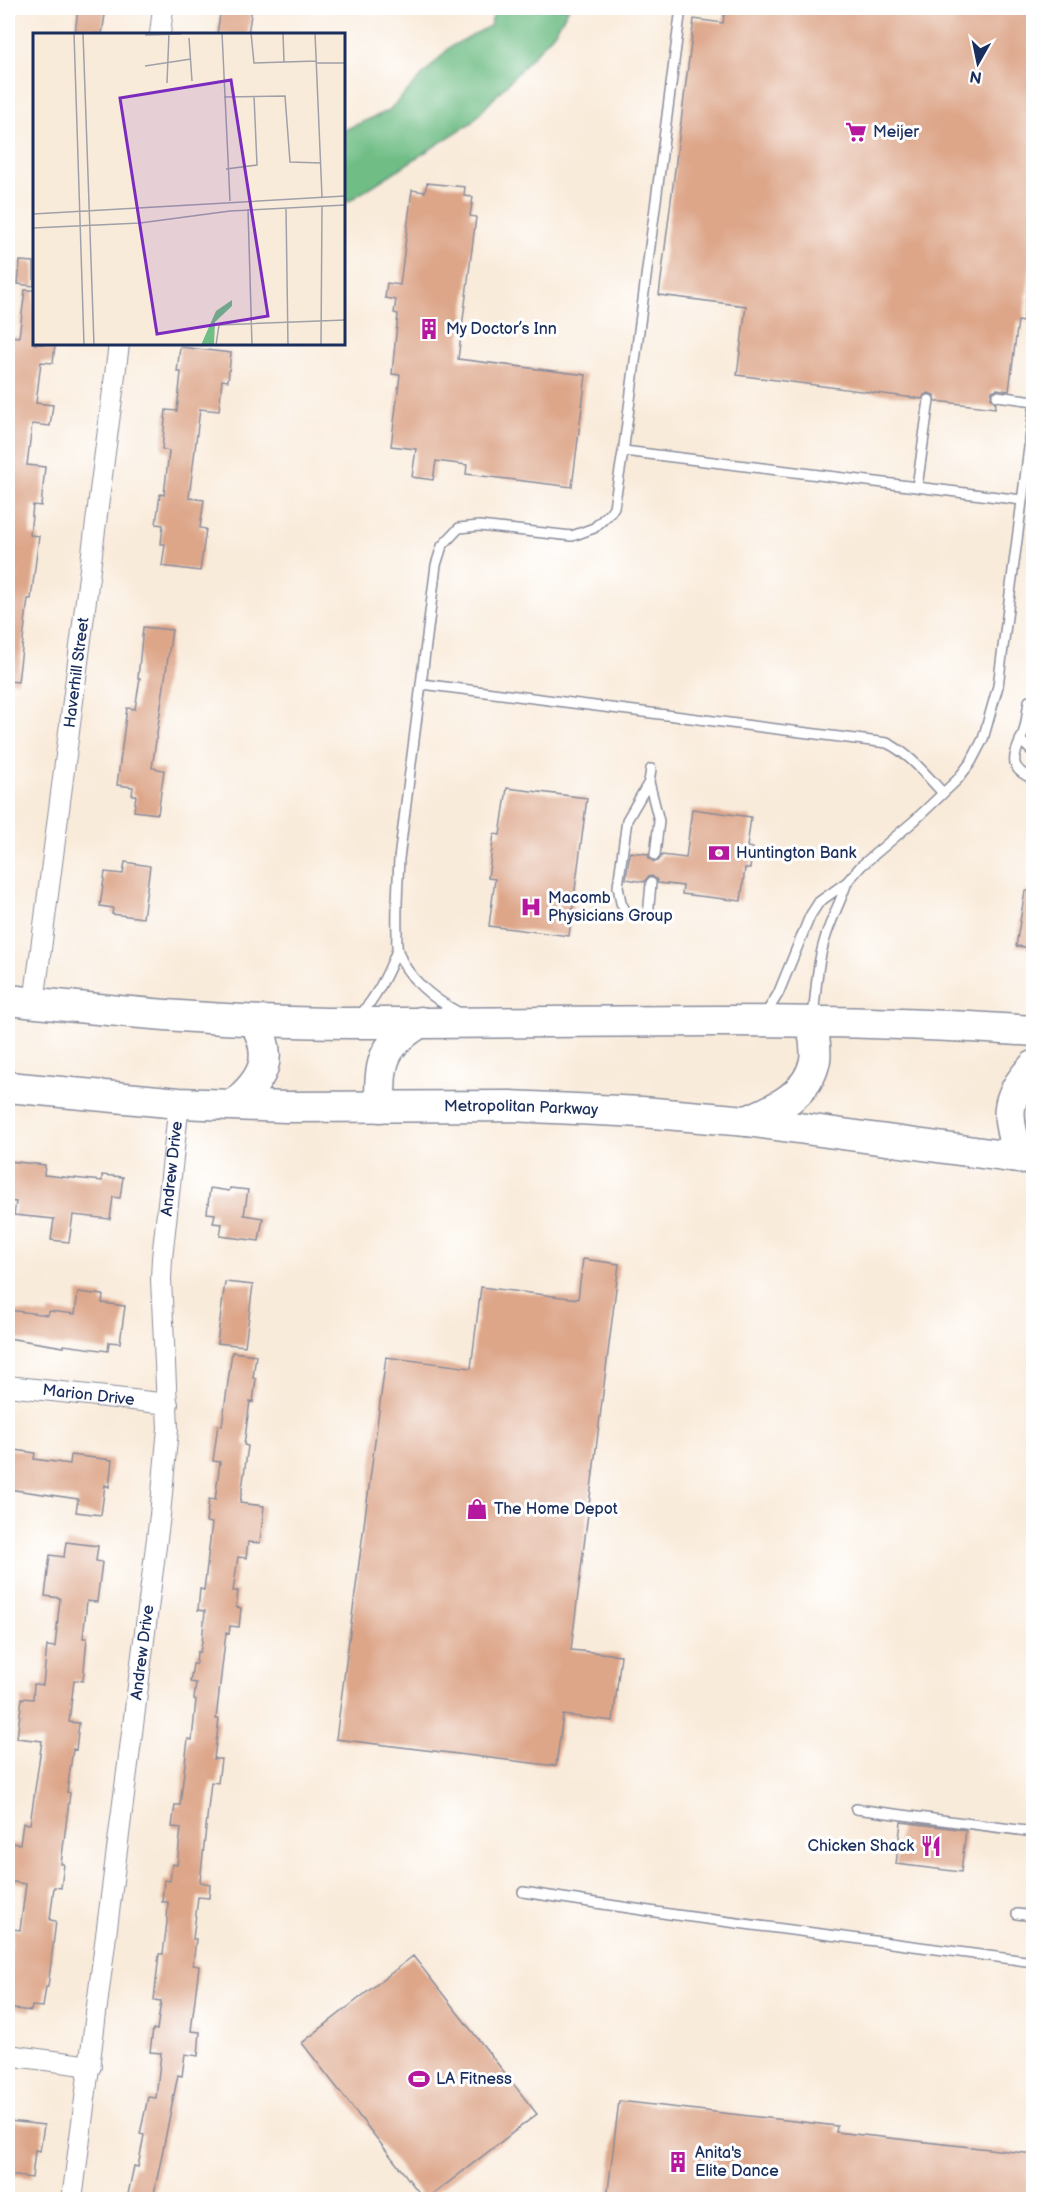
<svg xmlns="http://www.w3.org/2000/svg" width="1041" height="2207" font-family="'Balsamiq Sans',sans-serif">
  <style>
    .forest { fill: #70bd85; stroke: #467672; stroke-width: 1.5 }
    .building { fill: #dda689 }
    .lines { fill: none; stroke-linecap: round; stroke-linejoin: round }
    .lane-casing { stroke: #8a8d9c; stroke-width: 12 }
    .street-casing { stroke: #8a8d9c; stroke-width: 22 }
    .primary-casing { stroke: #8a8d9c; stroke-width: 33 }
    .lane { stroke: #fff; stroke-width: 9 }
    .street { stroke: #fff; stroke-width: 20 }
    .primary { stroke: #fff; stroke-width: 30 }
    .labels { text-anchor: middle; dominant-baseline: central; stroke-width: 6; stroke-linejoin: round; paint-order: stroke }
    .poi-label { font-size: 16px; fill: #1b2f5e; stroke: #fff; text-anchor: start }
    .street-label { font-size: 16px; fill: #1b2f5e; stroke: #fff }
    .inset-road { fill: none; stroke: #a0a0a8; stroke-width: 1.5 }
    .view { fill: #7b2cbf; fill-opacity: 0.15; stroke: #7b2cbf; stroke-width: 3 }
    .inset-edge { fill: none; stroke: #1b2f5e; stroke-width: 3 }
  </style>
  <rect width="100%" height="100%" fill="#fff"/>
  <filter id="ink" filterUnits="userSpaceOnUse"><feTurbulence type="fractalNoise" baseFrequency=".0167" numOctaves="2"/><feDisplacementMap in="SourceGraphic" scale="12" xChannelSelector="R" yChannelSelector="G"/><feConvolveMatrix kernelMatrix="1 2 1 2 8 2 1 2 1" color-interpolation-filters="sRGB"/></filter>
  <filter id="wash" filterUnits="userSpaceOnUse"><feTurbulence type="fractalNoise" baseFrequency=".008" numOctaves="4" result="noise"/><feDisplacementMap in="SourceGraphic" scale="24" xChannelSelector="R" yChannelSelector="G"/><feGaussianBlur stdDeviation="1.35" result="paint"/><feColorMatrix in="noise" values="0 0 0 0 0 0 0 0 0 0 0 0 0 0 0 0 0 1.4 0 .05"/><feComposite in="paint" operator="in"/></filter>
  <g filter="url(#wash)">
    <rect width="100%" height="100%" fill="#f9ebda"/>
    <path class="forest" d="M496 8H569L554 33 471 123 349 201H344V130L388 111 450 47 490 26Z"/>
    <g id="blocks">
      <path class="building" d="M78 8H106L102 34H75Z
        M221 8H252L248 34H217Z
        M725 8H1034V241L1023 322 1018 321 1009 391 997 389 992 391 991 398 996 403 995 408 936 401 934 395 929 393 924 395 922 399 737 375 746 306 659 295 694 19 723 23Z
        M427 183 465 187 464 196 473 197 470 216 476 217 458 359 586 375 572 487 466 474 467 465 436 461 433 480 412 477 416 449 391 446 400 375 392 374 398 314 394 313 396 300 385 298 387 283 400 285 412 190 425 192Z
        M20 261 34 262V286L18 284Z
        M25 290H34V344H55L53 363 41 362 36 403 53 405 50 426 32 424 27 465 45 467 41 506 33 505 30 535 39 536 31 599H28L18 682 8 681V336L19 337Z
        M180 347 231 353 228 381 222 380 219 411 200 409 189 498 204 500 200 528 206 529 200 571 162 566 165 544H161L163 525 156 524 160 494 164 495 169 451 162 449 166 410 177 411 181 372H177Z
        M143 627 172 630 152 768 164 770 158 814 134 811 136 795H132L133 787 117 785 127 708 135 709 140 678H138Z
        M507 788 587 798 569 936 489 926 495 879 488 878 494 834 500 835Z
        M692 809 751 817 747 847 753 848 750 868H745L741 901 682 894 683 886 658 883 657 880 652 876 648 877 644 882 626 879 630 852 648 854 649 858 654 862 658 861 662 855 686 858Z
        M125 862 150 866 143 918 112 914 113 908 100 906 105 872 123 874Z
        M1025 891 1034 892V948L1016 946Z
        M8 1161 45 1165 44 1175 102 1181V1175L123 1177 120 1198 113 1197 110 1219 73 1215 69 1242 51 1240 54 1219 14 1215 16 1202 8 1201Z
        M210 1188 229 1191 230 1188 248 1190 244 1215 263 1218 259 1241 220 1236 222 1224 213 1223 215 1214 207 1213Z
        M583 1259 619 1264 571 1650 621 1655 613 1721 563 1715 556 1766 336 1739 386 1357 471 1368 481 1287 578 1299Z
        M225 1282 253 1285 245 1346 217 1343Z
        M78 1292 103 1295 102 1303 125 1306 120 1343 109 1342 108 1351 64 1345V1347L8 1338V1310L48 1315 49 1311 75 1314Z
        M232 1352 256 1355 253 1378 256 1379 253 1402 250 1401 244 1445 248 1446 240 1503 264 1506 260 1543 248 1542 246 1558 238 1557 233 1591H238L236 1607 241 1608 239 1627 230 1626 229 1634 226 1633 216 1719H219L214 1759H221L218 1783 211 1782 200 1882 210 1884 209 1898 198 1897 193 1939H196L193 1965 199 1966 191 2031 200 2032 198 2056 185 2054 182 2076 178 2075 153 2199H127L134 2166 138 2167 144 2135 140 2134 148 2097 156 2098 161 2053 150 2052 153 2029 157 2030 161 2001 154 2000 159 1954H163L167 1922 168 1902H162L164 1880 170 1881 172 1864 177 1865 181 1828 172 1827 175 1805H180L188 1739 192 1740 196 1700 194 1699 196 1683 190 1682 193 1664H196L197 1652H200L202 1642 205 1611 198 1610 200 1589 204 1590 212 1523 206 1522 209 1499 215 1500 220 1462 213 1461 218 1425 222 1426Z
        M8 1449 35 1453 34 1459 70 1464 71 1455 112 1460 109 1487 105 1485 101 1515 76 1512 78 1499 8 1489Z
        M66 1542 98 1546 96 1561 102 1562 97 1602 87 1601 83 1638H87L83 1681 74 1680 69 1722 79 1723 76 1750 73 1749 67 1792 70 1793 61 1864H64L61 1888 54 1887 50 1920 56 1921 48 1987H46L43 2007 32 2006 31 2011 8 2008V1979L13 1929 20 1930 26 1884 8 1881V1852L9 1843 20 1844 23 1823 30 1824 42 1741 17 1738 22 1698 33 1699 34 1684 43 1685 47 1646 55 1647 60 1598 45 1596 50 1555 64 1557Z
        M901 1822 966 1830 961 1872 896 1864Z
        M413 1956 537 2114 427 2199H424L302 2043Z
        M619 2101 837 2126 836 2132 1034 2154V2199H607Z
        M9 2121 44 2125 40 2151 35 2150 32 2178 8 2175Z"/>
    </g>
  </g>
  <g filter="url(#ink)">
    <use href="#blocks" fill-opacity="0" stroke="#8a8d9c" stroke-width="1.5"/>
    <g class="lines">
      <defs>
        <path id="lane" d="M997 396 1034 401
          M624 451 1022 500
          M917 487 929 400
          M422 684 887 743C910 754 926 775 943 793
          M1029 701C1027 712 1027 723 1023 734 1015 755 1005 768 1034 779
          M1020 740 1034 753
          M649 782 659 821 655 855
          M627 913 621 903 618 886 627 820 649 782 651 769
          M648 917 651 883
          M458 1012C435 1000 406 978 398 951 396 945 397 938 397 933 396 908 398 883 399 859L436 565 442 546 459 528 479 526 572 536 594 528 610 513 614 507 624 446 681 8
          M360 1015C377 996 388 974 397 950
          M765 1015 778 994 810 916 819 902 847 882 861 866 915 820 957 780 971 762 983 739 998 686 1034 409
          M813 1018C816 991 817 964 825 939 831 919 841 901 847 882
          M856 1809 1034 1832
          M523 1892 669 1914 1034 1962
          M1017 1914 1034 1916"/>
        <g id="street">
          <path d="M160 34 163 8"/>
          <path id="s1" d="M34 1003 119 344"/>
          <path id="s2" d="M8 1386 168 1404"/>
          <path d="M8 2055 91 2066"/>
          <path id="s3" d="M72 2200 160 1515 168 1428 161 1279 162 1258 179 1103"/>
        </g>
        <g id="primary">
          <path d="M8 1000C122 1012 237 1023 352 1023 579 1024 807 1014 1034 1031"/>
          <path id="s4" d="M8 1087 179 1103 286 1107 509 1106 642 1112 747 1121 1034 1160"/>
          <path d="M234 1104C264 1079 275 1057 254 1021"/>
          <path d="M380 1107C380 1062 380 1047 421 1022"/>
          <path d="M747 1121C776 1109 809 1094 815 1060 817 1048 813 1034 812 1022"/>
          <path d="M1020 1158C1006 1118 1002 1099 1034 1066"/>
        </g>
      </defs>
      <use href="#lane" class="lane-casing"/>
      <use href="#street" class="street-casing"/>
      <use href="#primary" class="primary-casing"/>
      <use href="#lane" class="lane"/>
      <use href="#street" class="street"/>
      <use href="#primary" class="primary"/>
    </g>
  </g>
  <defs>
    <symbol id="supermarket-bare" viewBox="-9 -9 18 18"><path d="M-6-5.5h2.5l.6 2H6L4.5 2H-2.5L-4.4-4H-6ZM-1.5 3.2a1.3 1.3 0 1 0 .1 0ZM3 3.2a1.3 1.3 0 1 0 .1 0Z" fill="#b5179e" stroke="#fff" stroke-width="2.5" paint-order="stroke"/></symbol>
    <symbol id="building-bare" viewBox="-9 -9 18 18"><path d="M-4-6H4V6H1V3H-1V6H-4ZM-2.5-4.3h1.7v1.8h-1.7ZM.8-4.3h1.7v1.8H.8ZM-2.5-1h1.7V.8h-1.7ZM.8-1h1.7V.8H.8Z" fill="#b5179e" stroke="#fff" stroke-width="2.5" paint-order="stroke"/></symbol>
    <symbol id="bank-bare" viewBox="-9 -9 18 18"><path d="M-6-4H6V4H-6ZM0-2.3a2.3 2.3 0 1 0 0 4.6a2.3 2.3 0 1 0 0-4.6Z" fill="#b5179e" stroke="#fff" stroke-width="2.5" paint-order="stroke"/></symbol>
    <symbol id="hospital-bare" viewBox="-9 -9 18 18"><path d="M-5-5h3v3.5h4V-5h3V5h-3V1.5h-4V5h-3Z" fill="#b5179e" stroke="#fff" stroke-width="2.5" paint-order="stroke"/></symbol>
    <symbol id="shop-bare" viewBox="-9 -9 18 18"><path d="M-5-2.5h2.3a2.7 3.5 0 0 1 5.4 0H5L5.5 6h-11ZM-1.5-2.5h3a1.5 2.3 0 0 0-3 0Z" fill="#b5179e" stroke="#fff" stroke-width="2.5" paint-order="stroke"/></symbol>
    <symbol id="restaurant-bare" viewBox="-9 -9 18 18"><path d="M-5-6h1v4h1v-4h1v4h1v-4h1v5L-1.5 .5V6h-2V.5L-5-1ZM5-6V6H3V1.5H1.5Q1.5-4 5-6Z" fill="#b5179e" stroke="#fff" stroke-width="2.5" paint-order="stroke"/></symbol>
    <symbol id="stadium-bare" viewBox="-9 -9 18 18"><path d="M0-5a6.5 5 0 1 0 0 10a6.5 5 0 1 0 0-10ZM-3.5-1.8h7v3.6h-7Z" fill="#b5179e" stroke="#fff" stroke-width="2.5" paint-order="stroke"/></symbol>
  </defs>
  <g fill-rule="evenodd">
    <use href="#supermarket-bare" x="841" y="117" width="30" height="30"/>
    <use href="#building-bare" x="414" y="314" width="30" height="30"/>
    <use href="#bank-bare" x="704" y="838" width="30" height="30"/>
    <use href="#hospital-bare" x="516" y="892" width="30" height="30"/>
    <use href="#shop-bare" x="462" y="1494" width="30" height="30"/>
    <use href="#restaurant-bare" x="916" y="1831" width="30" height="30"/>
    <use href="#stadium-bare" x="404" y="2064" width="30" height="30"/>
    <use href="#building-bare" x="663" y="2147" width="30" height="30"/>
  </g>
  <g class="labels">
    <g class="poi-label">
      <text x="873" y="132">Meijer</text>
      <text x="446" y="329">My Doctor’s Inn</text>
      <text x="736" y="853">Huntington Bank</text>
      <text x="548" y="898">Macomb<tspan x="548" dy="18">Physicians Group</tspan></text>
      <text x="494" y="1509">The Home Depot</text>
      <text x="914" y="1846" text-anchor="end">Chicken Shack</text>
      <text x="436" y="2079">LA Fitness</text>
      <text x="695" y="2153">Anita's<tspan x="695" dy="18">Elite Dance</tspan></text>
    </g>
    <g class="street-label">
      <text stroke="none"><textPath href="#s1" startOffset="333">Haverhill Street</textPath></text>
      <text stroke="none"><textPath href="#s4" startOffset="514">Metropolitan Parkway</textPath></text>
      <text stroke="none"><textPath href="#s3" startOffset="1038">Andrew Drive</textPath></text>
      <text stroke="none"><textPath href="#s2" startOffset="81">Marion Drive</textPath></text>
      <text stroke="none"><textPath href="#s3" startOffset="552">Andrew Drive</textPath></text>
    </g>
  </g>
  <g transform="translate(33 33)">
    <rect width="312" height="312" fill="#f9ebda"/>
    <path d="M199 267V273L182 289 181 312H168L183 278Z" fill="#70bd85"/>
    <path class="inset-road" d="M41 0 51 312M50 0 61 312M189 0 197 168M218 0 221 30 283 28M250 0 251 29M282 0 289 164M112 2 148 1M156 5 159 48M284 30H312M112 33 158 26M134 50 136 0M191 64 252 63 257 129 288 130M193 136 224 132 221 63M253 175 255 312M215 176 219 312M0 181 312 163M0 195 107 190 197 178 312 172M183 312 186 292 312 287M288 312 289 173"/>
    <path class="view" d="M198 47 235 283 124 301 87 65Z"/>
    <rect width="312" height="312" class="inset-edge"/>
  </g>
  <rect width="1041" height="2207" fill="none" stroke="#fff" stroke-width="30"/>
  <g transform="translate(978 63) rotate(189)" stroke="#ffffff" stroke-width="4.5" paint-order="stroke">
  <path d="M0-4.5L10 22L0 15L-10 22Z" fill="#1b2f5e"/>
  <text y="-9" font-size="16" font-weight="bold" text-anchor="middle" fill="#1b2f5e">N</text>
  </g>
</svg>
